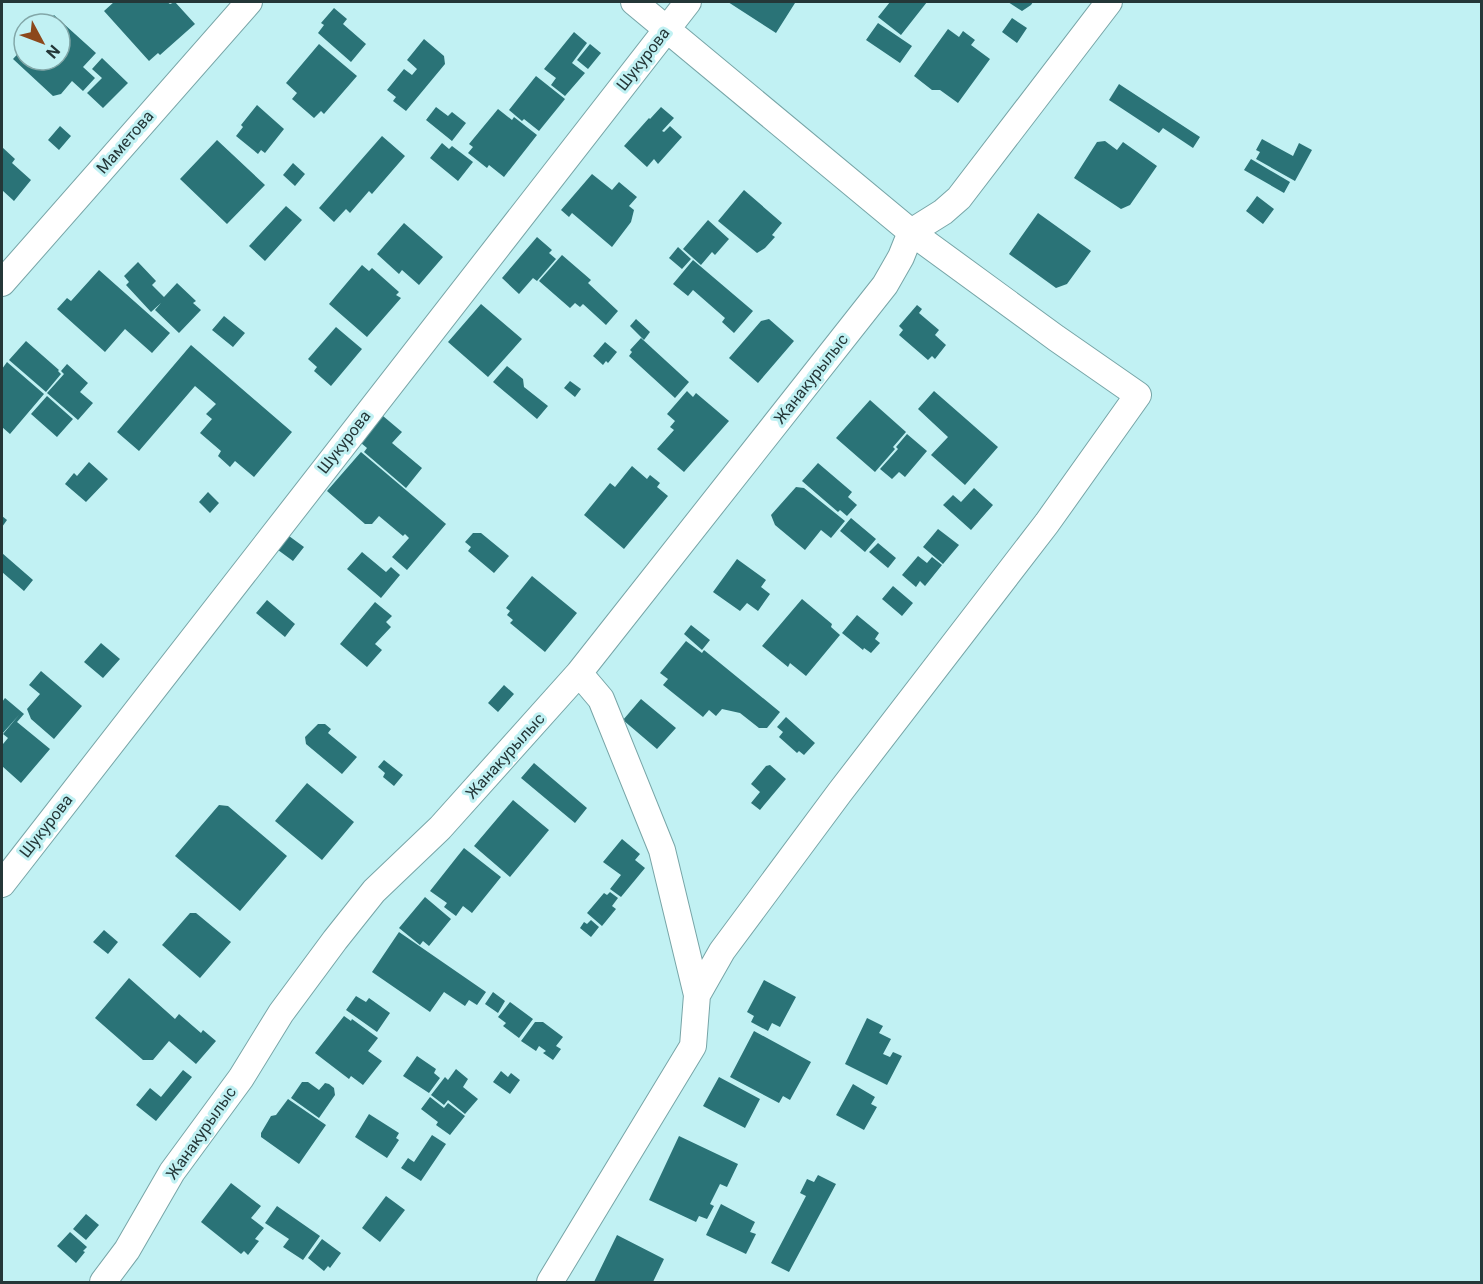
<svg xmlns="http://www.w3.org/2000/svg" width="1483" height="1284" font-family="Roboto,sans-serif">
  <style>
    .building { fill: #2a7377 }
    .lines { fill: none; stroke-linecap: round; stroke-linejoin: round }
    .minor-casing { stroke: #77a5a7; stroke-width: 28 }
    .minor { stroke: #fff; stroke-width: 26 }
    .labels { text-anchor: middle; dominant-baseline: central; stroke-width: 6; stroke-linejoin: round; paint-order: stroke }
    .street-label { font-size: 16px; fill: #243738; stroke: #c1f1f3 }
  </style>
  <rect width="100%" height="100%" fill="#c1f1f3"/>
  <path class="building" d="M114 2H167L170 4 175 2 195 24 160 55 158 53 149 61 104 11Z
    M728 2H793L795 3 776 33Z
    M890 2H927L901 35 878 17Z
    M1008 2H1033L1031 5 1022 11Z
    M334 8 347 19 343 24 366 44 351 62 318 33 324 25 321 23Z
    M54 15 96 53 83 67 95 78 83 91 72 81 61 94 53 96 13 59 24 47V60H60V24H46Z
    M1012 18 1027 28 1017 43 1002 32Z
    M878 23 912 46 900 63 866 40Z
    M948 29 959 37 963 31 975 40 971 45 990 59 958 103 940 90H932L914 76Z
    M574 32 587 43 572 63 585 73 565 96 551 85 556 78 544 69Z
    M424 39 444 56 445 64 406 111 393 101 396 97 387 90 404 69 412 75 417 69 407 60Z
    M319 44 357 76 324 114 321 111 314 118 292 99 297 93 286 83Z
    M590 44 601 53 588 69 577 60Z
    M102 58 128 83 103 108 87 93 102 78 92 69Z
    M536 76 565 99 539 131 524 119 522 121 509 110Z
    M1119 84 1200 137 1193 148 1163 128 1159 133 1109 100Z
    M257 105 284 129 265 153 261 150 258 154 236 136 243 127 241 125Z
    M436 107 448 116 452 112 466 123 452 141 426 120Z
    M661 107 674 118 662 131 664 132 670 126 682 137 658 164 654 159 647 167 624 146 649 118 650 119Z
    M498 109 512 120 514 117 537 135 504 177 489 165 487 168 468 153 473 147 469 144Z
    M60 126 71 136 59 150 48 140Z
    M382 136 405 156 372 194 369 191 350 213 346 209 334 222 319 208Z
    M1262 139 1293 156 1299 143 1312 150 1295 181 1256 159 1260 152 1256 150Z
    M217 140 265 185 227 224 180 179Z
    M1105 141 1117 150 1123 142 1157 166 1130 205 1121 209 1074 178 1097 142Z
    M442 143 449 149 452 146 473 162 458 181 430 158Z
    M2 147 15 159 12 163 31 180 14 201 2 190Z
    M1251 159 1290 182 1284 193 1244 170Z
    M293 163 305 174 295 186 283 175Z
    M592 174 612 190 619 182 637 197 629 206 634 210 631 222 612 247 572 213 569 217 561 210Z
    M744 190 782 223 772 235 775 237 765 248 757 253 718 221Z
    M1257 196 1274 209 1263 224 1246 211Z
    M286 206 302 220 265 261 249 246Z
    M1038 213 1091 251 1067 284 1056 288 1009 254Z
    M708 220 729 239 715 255 712 252 701 265 683 249Z
    M404 223 443 257 419 285 402 270 399 274 377 254Z
    M537 237 552 250 549 253 556 259 537 281 533 278 519 294 502 278Z
    M678 247 691 259 682 269 669 258Z
    M562 255 591 280 588 283 618 311 606 325 583 304 580 307 575 303 570 308 539 281Z
    M693 260 753 311 734 333 722 322 725 318 693 290 688 296 673 284Z
    M138 262 156 281 152 285 164 297 177 283 196 301 193 303 201 310 179 333 155 310 161 303 151 312 126 285 129 282 124 276Z
    M362 265 369 271 372 268 399 292 396 295 401 298 367 337 329 304Z
    M99 270 170 333 152 353 125 329 105 352 57 309 67 298 71 301Z
    M481 304 522 339 488 377 448 342Z
    M917 305 922 309 919 313 939 330 935 335 946 345 935 359 932 356 928 360 899 335 903 330 899 326Z
    M224 316 245 333 233 347 212 330Z
    M636 319 650 332 644 340 630 326Z
    M769 319 794 341 758 383 729 358 761 321Z
    M336 327 362 349 331 386 314 371 317 367 308 359Z
    M641 338 689 382 675 398 629 356 632 352 630 350Z
    M26 341 59 370 58 371 61 374 46 392 9 360Z
    M605 342 617 352 608 363 606 361 603 365 593 356Z
    M191 345 292 432 254 477 235 461 230 467 218 456 221 451 200 433 212 419 206 414 216 404 195 386 139 451 117 432Z
    M7 362 44 394 10 434 2 427V369Z
    M67 364 88 383 80 392 93 403 78 420 47 393 64 374 61 371Z
    M507 366 523 379 524 387 548 406 537 419 493 382Z
    M570 381 581 389 575 397 564 388Z
    M687 391 693 397 696 393 729 421 684 472 657 449 674 430 670 427 675 421 667 414Z
    M934 391 998 447 965 485 931 455 948 437 918 409Z
    M47 396 73 419 57 437 31 414Z
    M870 400 906 432 893 447 895 449 875 472 836 438Z
    M383 416 402 432 392 443 422 468 406 488 364 452 367 448 361 443Z
    M907 434 927 451 905 477 899 472 892 479 880 469 898 449 896 447Z
    M361 452 446 524 407 570 392 557 409 538 405 534 403 536 379 516 372 524H365L327 491Z
    M89 462 108 479 86 502 65 484 74 473 77 476Z
    M818 463 852 492 848 497 857 505 847 516 840 510 838 512 802 481Z
    M632 466 647 479 650 475 660 483 657 487 668 496 624 549 584 515 610 483 615 487Z
    M796 487 804 488 845 521 831 538 821 530 805 550 775 525 771 515Z
    M974 488 993 505 971 530 943 505 953 495 961 502Z
    M208 492 219 503 210 513 199 502Z
    M2 516 7 520 2 527Z
    M851 518 876 539 865 552 840 531Z
    M938 529 959 545 943 564 923 547Z
    M473 533H481L509 556 494 573 468 551 471 547 465 542Z
    M289 536 304 547 293 561 278 550Z
    M878 543 896 558 888 568 869 552Z
    M362 552 386 572 391 567 400 575 381 598 347 569Z
    M2 553 33 580 24 591 2 572Z
    M918 556 927 563 932 557 942 565 925 586 920 581 916 587 902 575Z
    M737 559 766 580 761 587 770 594 758 611 747 603 740 611 713 592Z
    M532 576 577 613 545 652 510 623 513 620 507 615 510 611 506 608Z
    M893 586 913 603 902 616 882 599Z
    M802 599 832 624 831 627 840 635 806 676 790 663 788 667 762 646Z
    M267 600 295 624 285 637 256 613Z
    M375 602 392 616 386 622 391 627 375 644 382 650 367 667 340 644Z
    M857 615 879 633 875 639 880 643 871 653 864 648 863 650 842 633Z
    M691 625 710 640 702 650 684 634Z
    M686 641 702 653 704 650 780 712 767 728H759L740 713 722 709 716 716 709 710 703 717 663 685 668 679 660 673Z
    M101 643 120 659 103 678 84 662Z
    M41 671 82 706 54 739 31 719 27 709 40 694 29 685Z
    M504 685 514 694 498 712 488 703Z
    M5 698 24 714 17 722 50 749 21 783 2 766V742L3 744 8 738 3 734 19 715 2 734V702Z
    M641 699 676 728 657 749 623 720Z
    M786 717 815 743 804 755 799 751 797 753 779 737 783 732 777 727Z
    M318 724H325L331 729 328 733 357 757 342 774 306 744 305 737Z
    M384 760 403 775 394 786 383 777 385 773 378 767Z
    M534 763 587 808 575 823 521 778Z
    M770 765 786 779 760 810 751 803 760 792 751 784 766 766Z
    M307 783 354 822 322 860 275 821Z
    M513 800 549 830 510 877 474 846Z
    M219 805 228 806 287 856 240 911 175 856Z
    M622 839 640 854 635 860 645 868 621 897 610 889 621 875 603 862Z
    M464 848 501 877 472 913 463 906 456 916 444 907 447 903 430 891Z
    M610 892 618 898 612 906 616 909 602 926 587 913 604 893 607 895Z
    M425 897 451 919 429 946 423 941 420 945 399 928Z
    M190 913H196L231 942 200 978 162 945Z
    M591 920 599 927 591 937 580 928 584 922 587 924Z
    M104 930 118 942 108 954 93 942Z
    M399 932 486 992 477 1005 469 1000 465 1006 444 992 430 1012 372 972Z
    M129 978 175 1019 179 1014 201 1033 203 1030 216 1041 196 1064 169 1041 153 1060H143L95 1018Z
    M764 980 796 997 780 1027 772 1023 768 1031 751 1022 754 1016 747 1012Z
    M493 992 505 1001 498 1013 485 1004Z
    M356 996 366 1002 369 998 390 1013 377 1032 346 1010Z
    M510 1002 533 1019 519 1038 503 1026 506 1023 498 1017Z
    M344 1016 351 1021 352 1019 378 1038 368 1051 382 1061 363 1085 351 1076 349 1079 315 1053Z
    M867 1018 883 1026 879 1033 891 1039 883 1054 890 1057 893 1052 902 1056 887 1085 845 1064Z
    M535 1022H543L563 1037 556 1046 561 1049 553 1060 543 1053 546 1051 539 1046 536 1051 521 1041Z
    M754 1031 811 1062 790 1100 783 1096 779 1103 730 1077Z
    M417 1056 436 1069 434 1073 440 1078 429 1093 403 1076Z
    M456 1069 468 1079 463 1087 478 1099 465 1114 448 1100 444 1105 431 1095 445 1077 448 1080Z
    M183 1070 192 1077 156 1121 136 1105 150 1088 161 1097Z
    M501 1071 508 1077 511 1073 520 1080 510 1094 493 1082Z
    M719 1077 760 1099 745 1128 703 1106Z
    M302 1082H308L319 1090 325 1083 329 1084 334 1088 335 1095 319 1118 291 1098Z
    M853 1084 875 1097 871 1104 877 1107 864 1130 836 1115Z
    M430 1097 444 1108 448 1103 465 1116 450 1135 436 1125 438 1122 421 1109Z
    M288 1099 326 1125 299 1164 261 1137V1133L271 1116 276 1115Z
    M369 1114 399 1133 396 1138 399 1140 387 1158 355 1137Z
    M432 1135 446 1144 421 1181 401 1168 408 1158 414 1162Z
    M679 1136 738 1164 727 1187 720 1184 710 1204 714 1206 707 1219 699 1216 696 1222 649 1200Z
    M818 1175 836 1184 789 1272 771 1263 806 1196 800 1193 807 1179 814 1182Z
    M231 1183 261 1206 251 1218 264 1228 255 1239 259 1241 248 1255 244 1251 241 1254 201 1222Z
    M386 1196 405 1210 380 1242 362 1228Z
    M721 1204 755 1222 750 1232 756 1234 746 1254 706 1235Z
    M277 1206 320 1236 303 1260 283 1247 289 1239 265 1223Z
    M86 1214 99 1225 86 1240 73 1229Z
    M70 1232 87 1247 83 1251 85 1252 76 1263 57 1246Z
    M617 1235 664 1259 653 1282H594Z
    M322 1239 341 1253 330 1268 328 1266 324 1271 308 1258Z"/>
  <g class="lines">
    <defs>
      <path id="minor" d="M634 2 911 232 1056 338 1138 395 1047 523 840 792 722 951 697 995
        M911 232 943 212 959 198 1109 2
        M2 283 249 2
        M2 884 688 2
        M103 1282 127 1250 172 1172 241 1078 281 1013 335 940 374 891 440 828 579 673 885 285 901 257 911 232
        M550 1282 693 1046 697 995 662 850 601 699 579 673"/>
    </defs>
    <use href="#minor" class="minor-casing"/>
    <use href="#minor" class="minor"/>
  </g>
  <g class="labels">
    <g class="street-label">
      <text transform="translate(643 59) rotate(-52)">Шукурова</text>
      <text transform="translate(125 142) rotate(-49)">Маметова</text>
      <text transform="translate(811 379) rotate(-52)">Жанакурылыс</text>
      <text transform="translate(344 442) rotate(-52)">Шукурова</text>
      <text transform="translate(505 756) rotate(-48)">Жанакурылыс</text>
      <text transform="translate(46 826) rotate(-52)">Шукурова</text>
      <text transform="translate(201 1133) rotate(-55)">Жанакурылыс</text>
    </g>
  </g>
  <rect width="1483" height="1284" fill="none" stroke="#243738" stroke-width="6"/>
  <g transform="translate(42 42) rotate(131)"><circle r="28" fill="#c1f1f3" stroke="#82a7a8" stroke-width="1.5"/>
  <path d="M0-4.5L10 22L0 15L-10 22Z" fill="#8c481b"/>
  <text y="-9" font-size="16" font-weight="bold" text-anchor="middle" fill="#243738">N</text>
  </g>
</svg>
